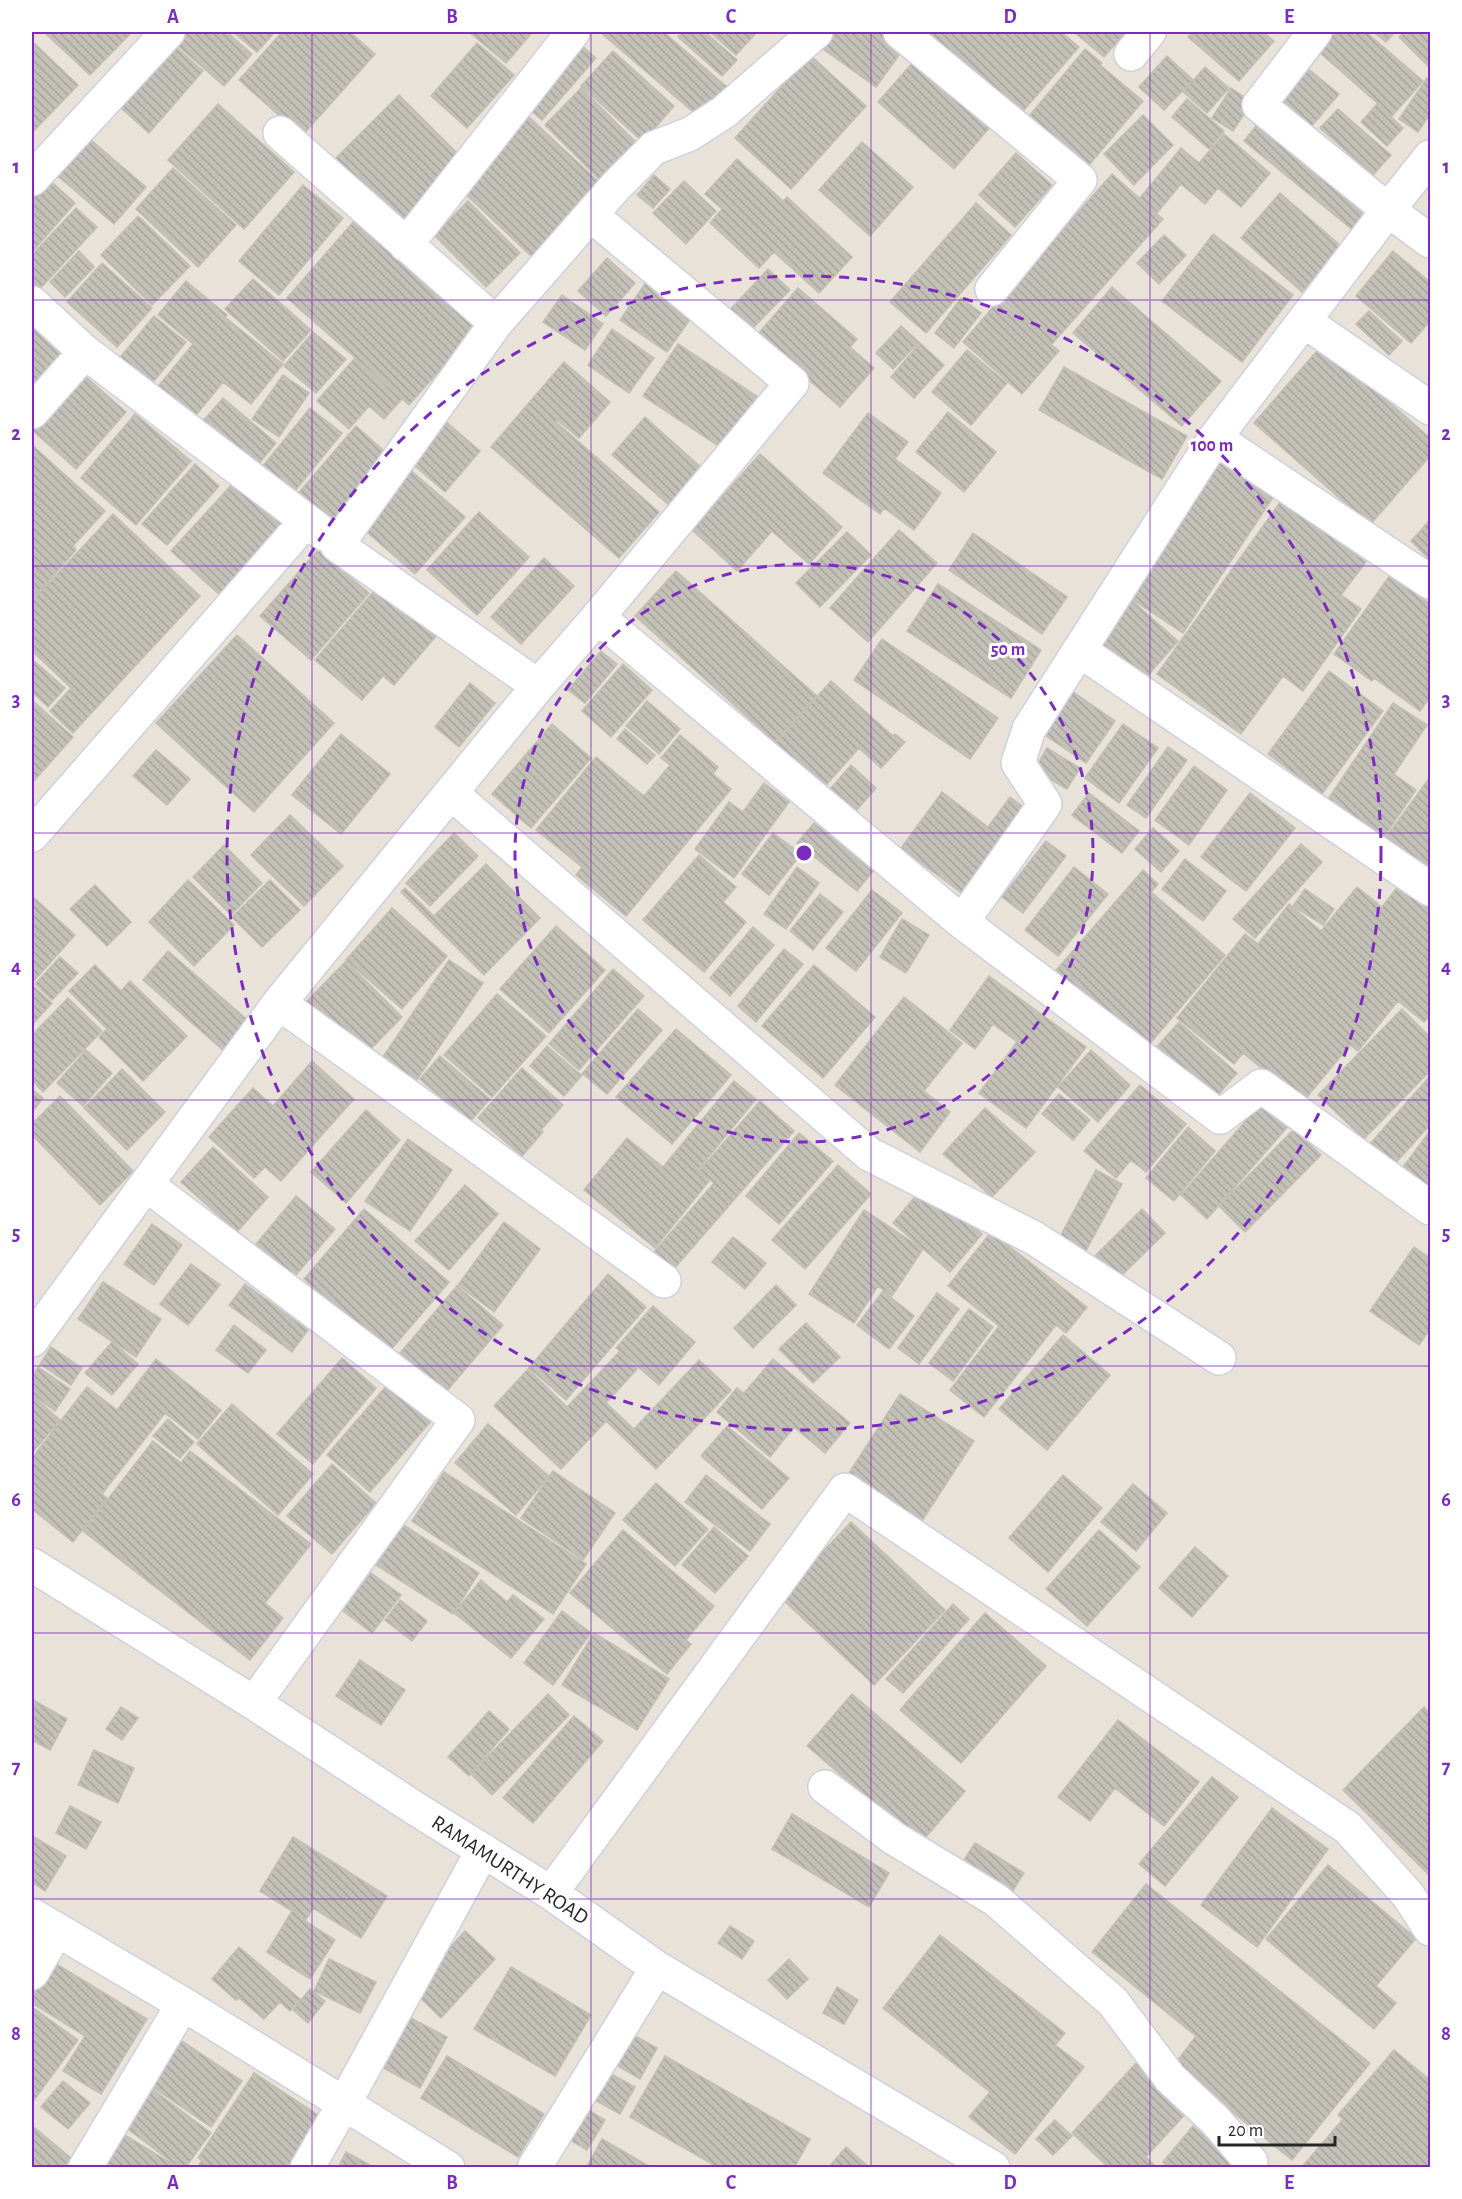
<svg xmlns="http://www.w3.org/2000/svg" width="1462" height="2199" font-family="'Alegreya Sans',sans-serif">
  <style>
    .building { fill: url(#building-back-hatch); stroke: #c3beb3; stroke-width: 1.5 }
    .lines { fill: none; stroke-linecap: round; stroke-linejoin: round }
    .minor-casing { stroke: #ced0df; stroke-width: 36 }
    .minor { stroke: #fff; stroke-width: 33 }
    .grid { fill: none; stroke: #7b2cbf; stroke-width: 1.5; stroke-opacity: 0.55 }
    .ring { fill: none; stroke: #7b2cbf; stroke-width: 3; stroke-dasharray: 10 8 }
    .labels { text-anchor: middle; dominant-baseline: central; stroke-width: 6; stroke-linejoin: round; paint-order: stroke }
    .street-label { font-size: 21px; fill: #262626; stroke: #fff }
    .centre { fill: #7b2cbf; stroke: #fff; stroke-width: 3 }
    .ring-label { font-size: 18px; text-anchor: middle; font-weight: bold; fill: #7b2cbf; stroke: #fff; stroke-width: 6; stroke-linejoin: round; paint-order: stroke }
    .neatline { fill: none; stroke: #7b2cbf; stroke-width: 2 }
    .grid-label { font-size: 20px; text-anchor: middle; font-weight: bold; fill: #7b2cbf }
  </style>
  <defs>
    <pattern id="building-back-hatch" width="6" height="6" patternUnits="userSpaceOnUse" patternTransform="scale(1.5)"><rect width="6" height="6" fill="#c3c0b7"/><path d="M-1 5l2 2M0 0l6 6M5-1l2 2" fill="none" stroke="#a7a59d"/></pattern>
  </defs>
  <rect width="100%" height="100%" fill="#e8e2d8"/>
  <path class="building" d="M48 32H132L90 75 46 34Z
    M175 32H227L252 54 224 86 169 38Z
    M233 32H275L257 52Z
    M282 32H350L375 54 302 136 239 80Z
    M469 32H528L531 34 506 63Z
    M600 32H668L666 34 727 87 700 118Z
    M683 32H705L737 60 722 76 678 37Z
    M710 32H757L736 55Z
    M830 32H883L905 47 876 87 819 46Z
    M917 32H1061L1079 47 1017 118Z
    M1074 32H1126L1104 57Z
    M1193 32H1263L1274 41 1239 81 1188 37Z
    M1321 32H1366L1423 81 1392 116 1310 44Z
    M1373 32H1395L1386 42Z
    M1404 32H1430V68L1399 37Z
    M168 40 203 71 149 133 113 101Z
    M575 40 596 58 542 120 522 103Z
    M32 41 78 85 32 133Z
    M477 43 514 75 467 128 431 96Z
    M1085 49 1102 63 1100 65 1143 101 1084 171 1025 121Z
    M613 51 674 106 643 142 581 86Z
    M810 55 866 106 791 189 735 138Z
    M1167 56 1193 80 1164 110 1139 87Z
    M914 61 990 127 954 169 878 102Z
    M1205 67 1229 88 1207 113 1183 92Z
    M1306 67 1339 94 1305 134 1273 106Z
    M1427 78 1430 80V114L1418 132 1399 119Z
    M581 88 638 144 601 181 545 125Z
    M1231 88 1252 102 1233 131 1212 118Z
    M399 95 463 159 398 224 334 160Z
    M1187 99 1224 131 1209 149 1172 117Z
    M218 104 294 172 244 229 168 160Z
    M1377 104 1403 128 1387 146 1361 122Z
    M1338 109 1391 155 1373 175 1320 128Z
    M1143 115 1173 145 1134 185 1104 154Z
    M528 116 601 184 532 257 460 189Z
    M1263 117 1374 207 1354 231 1244 141Z
    M84 134 146 187 114 224 53 172Z
    M1224 134 1270 173 1241 207 1218 188 1205 204 1181 184 1157 213 1140 198 1181 148 1199 163Z
    M862 142 913 187 870 236 819 190Z
    M1016 153 1052 185 1015 227 979 195Z
    M737 159 783 201 787 197 852 257 819 293 774 252 759 268 710 223 722 209 705 194Z
    M173 168 236 225 198 267 136 209Z
    M1112 174 1163 219 1052 344 1001 299Z
    M654 175 670 189 653 208 637 195Z
    M45 176 75 203 32 252V191Z
    M684 181 716 211 686 244 653 213Z
    M303 185 343 218 279 295 239 261Z
    M1280 193 1341 246 1302 292 1241 238Z
    M468 201 520 253 486 287 434 235Z
    M976 203 1011 235 926 333 890 302Z
    M76 208 97 227 38 291 32 285V255Z
    M138 216 190 266 152 305 101 255Z
    M354 221 477 328 409 405 287 298Z
    M1213 234 1293 295 1242 362 1162 301Z
    M1164 235 1186 255 1159 284 1137 263Z
    M79 251 94 267 65 297 50 282Z
    M1393 251 1430 282V321L1411 343 1356 296Z
    M607 258 635 283 606 316 578 291Z
    M102 263 152 308 117 347 67 302Z
    M768 269 790 290 750 331 729 311Z
    M649 278 696 311 667 352 620 320Z
    M253 279 311 330 283 361 225 309Z
    M186 281 227 315 225 317 283 364 251 404 223 382 193 419 156 389 193 344 158 315Z
    M1112 287 1221 381 1182 426 1073 333Z
    M798 288 857 339 850 347 874 368 840 407 757 335Z
    M562 295 603 324 585 350 543 322Z
    M961 298 981 313 954 348 935 333Z
    M999 300 1059 351 1022 394 963 342Z
    M1369 311 1402 341 1389 355 1356 324Z
    M154 316 186 342 150 386 118 360Z
    M35 326 73 359 32 396V331Z
    M901 326 919 342 893 369 876 353Z
    M612 329 654 358 629 393 588 365Z
    M313 332 346 359 316 393 284 366Z
    M920 343 944 365 914 398 891 377Z
    M678 344 758 397 723 449 643 396Z
    M1323 344 1430 438V456L1370 525 1254 423Z
    M967 350 1007 383 971 425 932 392Z
    M355 358 402 399 384 419 369 406 349 429 317 401Z
    M564 362 610 402 579 438 557 420 556 422 659 512 619 558 491 447Z
    M1064 367 1187 436 1162 479 1039 410Z
    M76 368 126 412 76 469 32 430V419Z
    M283 375 309 393 279 437 252 419Z
    M223 398 276 443 257 466 203 421Z
    M310 408 342 433 295 491 263 466Z
    M948 412 996 452 964 492 916 452Z
    M868 413 908 442 895 459 941 493 914 530 884 508 880 514 823 473Z
    M135 414 191 461 136 525 81 478Z
    M645 417 704 470 671 507 612 455Z
    M443 419 480 451 445 492 408 460Z
    M356 426 391 457 331 526 296 496Z
    M32 445 105 511 73 546 76 550 37 594 32 588Z
    M760 454 842 527 809 564 772 531 737 571 692 530Z
    M1225 455 1278 490 1183 633 1130 598Z
    M195 464 219 486 167 545 142 524Z
    M408 468 465 517 415 574 361 527Z
    M235 481 285 527 221 596 171 551Z
    M1281 501 1366 562 1341 595 1361 609 1303 691 1283 676 1241 734 1157 674Z
    M479 512 529 557 477 615 427 570Z
    M113 514 200 596 73 733 50 711 71 688 32 651V591L37 596Z
    M1430 520V560L1411 541Z
    M899 530 937 563 868 642 830 608Z
    M847 532 871 555 820 607 796 583Z
    M973 533 1067 597 1042 634 949 570Z
    M318 550 369 593 311 660 260 616Z
    M544 558 574 586 521 644 491 617Z
    M676 571 817 696 775 742 635 616Z
    M1390 575 1430 604V697L1420 711 1374 678 1372 681 1334 654Z
    M380 584 438 634 394 685 383 676 362 700 315 660Z
    M938 584 1041 650 1011 698 907 631Z
    M1130 599 1178 641 1144 680 1095 639Z
    M237 635 334 723 254 812 156 723Z
    M882 639 998 718 970 759 854 680Z
    M601 651 617 664 585 703 568 690Z
    M32 659 65 688 48 707 32 692Z
    M623 664 652 690 611 737 582 711Z
    M1329 671 1383 711 1322 794 1268 754Z
    M831 681 893 736 895 734 905 742 881 768 859 748 820 792 771 748Z
    M470 683 495 703 459 747 435 727Z
    M1069 689 1115 721 1086 763 1039 731Z
    M32 700 73 737 32 783Z
    M647 701 680 729 659 754 626 726Z
    M1393 703 1427 725 1394 774 1416 790 1384 837 1328 799Z
    M552 724 591 758 531 828 492 794Z
    M1123 724 1158 748 1119 803 1085 778Z
    M625 729 655 755 647 764 617 739Z
    M341 734 390 774 341 834 292 795Z
    M680 735 718 767 713 774 731 789 626 916 576 875 582 867 536 830 596 757 644 796 670 765 661 758Z
    M1168 747 1187 760 1146 818 1127 805Z
    M1047 748 1080 768 1067 789 1034 770Z
    M156 750 190 779 167 805 133 776Z
    M851 765 876 788 856 811 831 788Z
    M1194 766 1227 790 1189 845 1155 820Z
    M1430 777V869L1386 837Z
    M764 783 789 802 734 878 695 849 729 802 743 812Z
    M942 792 988 827 1010 797 1030 812 967 897 901 848Z
    M1089 793 1139 831 1122 853 1072 815Z
    M1250 793 1295 828 1246 891 1201 857Z
    M290 815 343 866 304 906 251 855Z
    M814 823 873 871 857 891 797 843Z
    M1153 828 1179 851 1161 872 1135 849Z
    M454 833 478 856 430 906 406 883Z
    M773 833 801 854 769 895 742 874Z
    M1046 841 1066 856 1023 913 1002 897Z
    M1301 844 1322 862 1255 938 1233 919Z
    M224 845 262 883 231 915 193 877Z
    M699 855 736 887 723 902 746 922 704 972 643 920Z
    M1185 859 1226 891 1203 921 1162 889Z
    M486 864 540 918 484 975 401 892 405 888 434 916Z
    M797 867 819 883 786 929 764 914Z
    M1074 867 1108 894 1058 956 1025 930Z
    M1143 870 1158 884 1151 892 1225 955 1143 1052 1052 975Z
    M188 880 234 925 194 966 149 922Z
    M270 880 300 910 262 947 232 917Z
    M1402 881 1430 904V1015L1424 1022 1398 1001 1358 1051 1350 1045 1303 1102 1243 1053 1234 1064 1177 1018 1245 934 1258 944 1289 904 1321 931 1357 887 1382 907Z
    M95 885 131 922 107 946 70 909Z
    M1305 889 1334 909 1323 925 1293 906Z
    M872 890 902 913 856 971 826 948Z
    M820 894 843 912 813 950 790 931Z
    M32 896 75 935 32 983Z
    M392 908 447 956 402 1009 346 960Z
    M902 919 929 935 906 973 880 957Z
    M556 926 605 970 549 1033 500 989Z
    M753 927 774 945 730 996 710 978Z
    M784 949 803 964 756 1022 738 1006Z
    M168 951 251 1023 225 1052 143 980Z
    M60 957 78 973 52 1000 35 984Z
    M449 960 483 983 412 1087 378 1064Z
    M346 961 402 1017 363 1057 306 1002Z
    M95 965 121 991 130 981 187 1036 143 1081 99 1037 107 1029 69 991Z
    M814 965 875 1017 823 1078 762 1026Z
    M613 969 644 996 579 1070 549 1044Z
    M989 976 1086 1047 1026 1128 979 1093 1017 1042 993 1024 975 1049 950 1030Z
    M32 985 52 1003 32 1025Z
    M497 994 546 1036 492 1097 444 1055Z
    M904 997 962 1043 924 1091 950 1112 920 1152 835 1085Z
    M68 998 102 1031 43 1092 32 1080V1035Z
    M638 1009 662 1030 607 1094 583 1074 564 1096 530 1066 547 1046 581 1075Z
    M1402 1009 1430 1037V1071L1364 1139 1318 1095Z
    M1179 1022 1237 1073 1212 1102 1153 1051Z
    M676 1029 731 1075 672 1144 616 1097Z
    M86 1050 112 1073 83 1106 57 1083Z
    M1091 1050 1130 1085 1098 1122 1058 1087Z
    M440 1056 490 1099 469 1123 420 1079Z
    M312 1061 354 1099 281 1181 265 1167 254 1178 209 1137 253 1088 273 1106Z
    M522 1068 563 1105 541 1130 543 1132 522 1156 478 1118Z
    M122 1069 165 1112 127 1150 84 1108Z
    M1430 1076V1125L1393 1166 1369 1145Z
    M734 1081 756 1099 697 1171 709 1181 655 1248 584 1190 627 1138 663 1167Z
    M1140 1085 1186 1124 1146 1172 1131 1160 1116 1178 1084 1151Z
    M32 1089 43 1098 32 1112Z
    M1059 1094 1090 1120 1073 1140 1042 1114Z
    M60 1096 133 1171 100 1205 32 1135V1124Z
    M760 1101 794 1131 673 1270 653 1253 714 1183 699 1171Z
    M1263 1101 1290 1124 1207 1219 1181 1195Z
    M985 1108 1035 1152 992 1197 943 1154Z
    M366 1110 400 1140 346 1203 311 1172Z
    M1188 1127 1215 1151 1174 1201 1146 1178Z
    M1294 1129 1321 1155 1245 1232 1219 1206Z
    M1430 1131V1193L1400 1171Z
    M799 1133 833 1161 779 1224 746 1196Z
    M408 1139 452 1170 410 1231 365 1201Z
    M213 1147 268 1197 237 1232 181 1182Z
    M838 1165 871 1194 805 1269 772 1240Z
    M1096 1170 1122 1184 1082 1258 1056 1244Z
    M465 1185 498 1214 449 1270 415 1241Z
    M925 1185 982 1234 950 1272 893 1223Z
    M296 1196 335 1229 290 1282 251 1250Z
    M364 1209 449 1282 389 1352 304 1279Z
    M1142 1209 1165 1233 1118 1279 1095 1256Z
    M864 1210 923 1249 892 1296 878 1286 854 1323 809 1294Z
    M504 1222 540 1249 494 1312 458 1285Z
    M152 1224 182 1245 154 1285 124 1264Z
    M991 1232 1087 1307 1066 1333 1056 1325 984 1417 950 1390 999 1326 948 1286Z
    M733 1237 766 1263 745 1289 712 1262Z
    M1414 1247 1430 1258V1329L1419 1345 1370 1311Z
    M191 1264 220 1285 188 1325 160 1304Z
    M608 1274 646 1307 566 1400 529 1368Z
    M103 1282 161 1319 136 1357 78 1319Z
    M245 1284 308 1330 292 1352 229 1305Z
    M776 1285 796 1305 753 1348 734 1328Z
    M457 1286 503 1325 446 1392 400 1353Z
    M883 1291 914 1316 889 1349 857 1325Z
    M937 1293 959 1309 919 1364 898 1348Z
    M653 1306 695 1342 659 1385 616 1348Z
    M969 1309 993 1327 953 1381 929 1363Z
    M806 1323 840 1357 813 1383 779 1349Z
    M234 1325 266 1350 248 1373 216 1350Z
    M1063 1335 1110 1375 1047 1450 999 1409Z
    M112 1342 138 1364 112 1395 85 1373Z
    M51 1347 82 1368 71 1385 40 1364Z
    M619 1352 637 1369 606 1403 634 1429 699 1360 731 1390 656 1469 606 1421 561 1469 494 1406 528 1369 567 1407Z
    M342 1358 376 1388 313 1464 277 1434Z
    M156 1359 221 1410 198 1439 165 1413 102 1494 107 1498 73 1542 32 1509V1458L87 1387 117 1410Z
    M773 1359 850 1423 825 1453 794 1427 770 1457 717 1412 737 1388 744 1393Z
    M38 1367 70 1389 55 1411 32 1394V1377Z
    M388 1384 431 1421 370 1492 327 1455Z
    M900 1394 974 1441 920 1524 847 1476Z
    M32 1395 60 1420 32 1453Z
    M232 1404 313 1474 278 1515 197 1444Z
    M168 1419 194 1442 180 1458 153 1436Z
    M488 1424 549 1476 516 1515 455 1463Z
    M727 1426 789 1478 762 1509 701 1456Z
    M153 1441 181 1463 190 1451 311 1544 265 1603 283 1618 250 1660 83 1531Z
    M332 1464 376 1503 332 1554 287 1516Z
    M553 1471 615 1513 583 1560 521 1518Z
    M444 1472 586 1564 553 1614 412 1521Z
    M706 1475 770 1524 750 1551 685 1502Z
    M1063 1475 1102 1508 1048 1572 1009 1538Z
    M656 1483 708 1529 675 1566 623 1520Z
    M1133 1484 1167 1513 1136 1551 1101 1522Z
    M851 1522 945 1610 874 1685 780 1597Z
    M402 1524 479 1573 453 1614 376 1565Z
    M714 1527 748 1556 715 1593 682 1565Z
    M623 1530 714 1606 686 1640 691 1644 667 1674 570 1593Z
    M1099 1530 1140 1567 1087 1626 1046 1589Z
    M1195 1547 1228 1576 1192 1617 1159 1588Z
    M371 1573 401 1595 372 1633 342 1610Z
    M481 1580 507 1602 513 1595 544 1619 511 1658 454 1613Z
    M400 1600 427 1621 412 1641 385 1620Z
    M953 1604 969 1619 903 1693 886 1679Z
    M562 1611 591 1633 553 1685 524 1663Z
    M985 1613 1046 1666 961 1763 900 1710Z
    M594 1633 669 1679 637 1730 562 1685Z
    M360 1660 405 1690 381 1725 336 1696Z
    M548 1694 569 1715 492 1795 471 1774Z
    M852 1694 965 1791 921 1843 807 1746Z
    M33 1700 67 1719 50 1750 32 1740Z
    M121 1707 138 1718 122 1740 106 1729Z
    M1424 1707 1430 1714V1876L1343 1790Z
    M489 1711 509 1729 469 1776 448 1757Z
    M574 1716 603 1741 533 1823 503 1798Z
    M1118 1720 1199 1782 1164 1826 1115 1788 1090 1821 1058 1797Z
    M94 1750 134 1768 118 1803 78 1785Z
    M1212 1777 1238 1797 1165 1886 1139 1864Z
    M70 1806 101 1822 86 1849 56 1833Z
    M1272 1808 1328 1849 1257 1947 1201 1905Z
    M792 1814 889 1873 869 1907 772 1849Z
    M34 1837 66 1856 45 1891 32 1882V1842Z
    M293 1837 387 1896 361 1938 313 1908 305 1921 335 1940 310 1979 267 1952 292 1911 260 1891Z
    M975 1843 1024 1873 1009 1897 960 1866Z
    M1328 1865 1416 1938 1376 1986 1396 2003 1374 2029 1266 1939Z
    M1146 1884 1370 2063 1292 2160 1174 2065 1196 2036 1092 1952Z
    M730 1926 754 1941 742 1959 718 1943Z
    M465 1931 495 1959 441 2018 412 1990Z
    M940 1935 1065 2033 1055 2045 1084 2067 1015 2154 969 2117 990 2092 883 2008Z
    M239 1947 300 1999 290 2011 280 2002 264 2019 239 1998 236 2000 212 1979Z
    M48 1959 147 2019 101 2094 63 2071 85 2036 32 2003V1986Z
    M329 1959 376 1982 360 2013 314 1991Z
    M789 1959 808 1979 787 1999 768 1980Z
    M511 1967 591 2015 555 2076 474 2029Z
    M837 1987 858 2000 844 2024 823 2013Z
    M310 1989 325 2001 308 2023 293 2010Z
    M32 2007 78 2040 32 2103Z
    M405 2015 447 2037 420 2088 378 2065Z
    M628 2032 657 2048 640 2079 611 2062Z
    M179 2039 242 2081 211 2127 148 2084Z
    M1394 2050 1430 2080V2168H1301L1343 2119 1338 2115Z
    M447 2056 544 2114 518 2157 421 2098Z
    M665 2056 810 2139 794 2168H719L630 2117Z
    M1137 2062 1189 2110 1146 2157 1157 2168H1109L1072 2133Z
    M604 2070 635 2087 620 2114 589 2097Z
    M254 2073 321 2117 288 2168H197L202 2160 198 2158Z
    M63 2081 90 2103 68 2129 41 2107Z
    M148 2086 211 2133 185 2168H180L121 2124Z
    M580 2105 605 2120 587 2150 563 2136Z
    M1055 2120 1072 2136 1053 2155 1036 2139Z
    M1193 2126 1241 2168H1169L1163 2162Z
    M35 2128 71 2158 63 2168H32V2132Z
    M123 2134 179 2168H103Z
    M602 2139 652 2168H586Z
    M846 2147 870 2168H828Z
    M346 2152 375 2168H338Z"/>
  <g class="lines">
    <defs>
      <path id="minor" d="M900 32 1080 180 992 289
        M1315 32 1259 105 1388 210 1430 241
        M1131 54 1149 32
        M280 133 496 323
        M32 179 168 32
        M591 215 792 383 598 617
        M406 245 573 32
        M32 303 85 352 324 534
        M1304 321 1430 408
        M32 412 85 352
        M1215 438 1430 582
        M1079 650 1430 889
        M538 686 598 617 962 922 1220 1117 1261 1086 1430 1208
        M451 793 869 1154 1034 1238 1219 1358
        M32 835 306 521
        M962 922 1045 804 1018 763 1029 729 1215 438 1388 210 1430 157
        M279 1003 664 1281
        M147 1185 458 1420 254 1703
        M32 1340 279 1003 538 686 337 545 496 323 616 186 654 148 690 134 724 112 816 32
        M32 1565 254 1703 413 1807 551 1893 657 1968 993 2168
        M825 1787 895 1839 996 1900 1113 2002 1170 2078 1215 2120 1251 2162V2168
        M551 1893 845 1490 1348 1828 1408 1895 1430 1929
        M32 1915 183 2004 448 2168
        M32 1973 57 1930
        M85 2168 183 2004
        M307 2168 345 2102 483 1850
        M534 2168 657 1968"/>
    </defs>
    <use href="#minor" class="minor-casing"/>
    <use href="#minor" class="minor"/>
  </g>
  <path class="grid" d="M312 32V2168M591 32V2168M871 32V2168M1150 32V2168M32 300H1430M32 566H1430M32 833H1430M32 1100H1430M32 1366H1430M32 1633H1430M32 1899H1430"/>
  <g class="ring">
    <circle cx="804" cy="853" r="289"/>
    <circle cx="804" cy="853" r="577"/>
  </g>
  <g class="labels">
    <g class="street-label">
      <text transform="translate(510 1870) rotate(33)">RAMAMURTHY ROAD</text>
    </g>
  </g>
  <circle cx="804" cy="853" r="9" class="centre"/>
  <g class="ring-label">
    <text x="1212" y="451">100 m</text>
    <text x="1008" y="655">50 m</text>
  </g>
  <rect width="1462" height="2199" fill="none" stroke="#ffffff" stroke-width="66"/>
  <path d="M1219 2136v9h116v-9" fill="none" stroke="#262626" stroke-width="3"/>
  <text x="1228" y="2136" font-size="18" fill="#262626" stroke="#ffffff" stroke-width="4.5" paint-order="stroke">20 m</text>
  <rect x="33" y="33" width="1396" height="2133" class="neatline"/>
  <g class="grid-label">
    <text x="173" y="23">A</text>
    <text x="452" y="23">B</text>
    <text x="731" y="23">C</text>
    <text x="1010" y="23">D</text>
    <text x="1289" y="23">E</text>
    <text x="16" y="173">1</text>
    <text x="1446" y="173">1</text>
    <text x="16" y="440">2</text>
    <text x="1446" y="440">2</text>
    <text x="16" y="706">3</text>
    <text x="1446" y="706">3</text>
    <text x="16" y="973">4</text>
    <text x="1446" y="973">4</text>
    <text x="16" y="1240">5</text>
    <text x="1446" y="1240">5</text>
    <text x="16" y="1506">6</text>
    <text x="1446" y="1506">6</text>
    <text x="16" y="1773">7</text>
    <text x="1446" y="1773">7</text>
    <text x="16" y="2040">8</text>
    <text x="1446" y="2040">8</text>
    <text x="173" y="2189">A</text>
    <text x="452" y="2189">B</text>
    <text x="731" y="2189">C</text>
    <text x="1010" y="2189">D</text>
    <text x="1289" y="2189">E</text>
  </g>
</svg>
